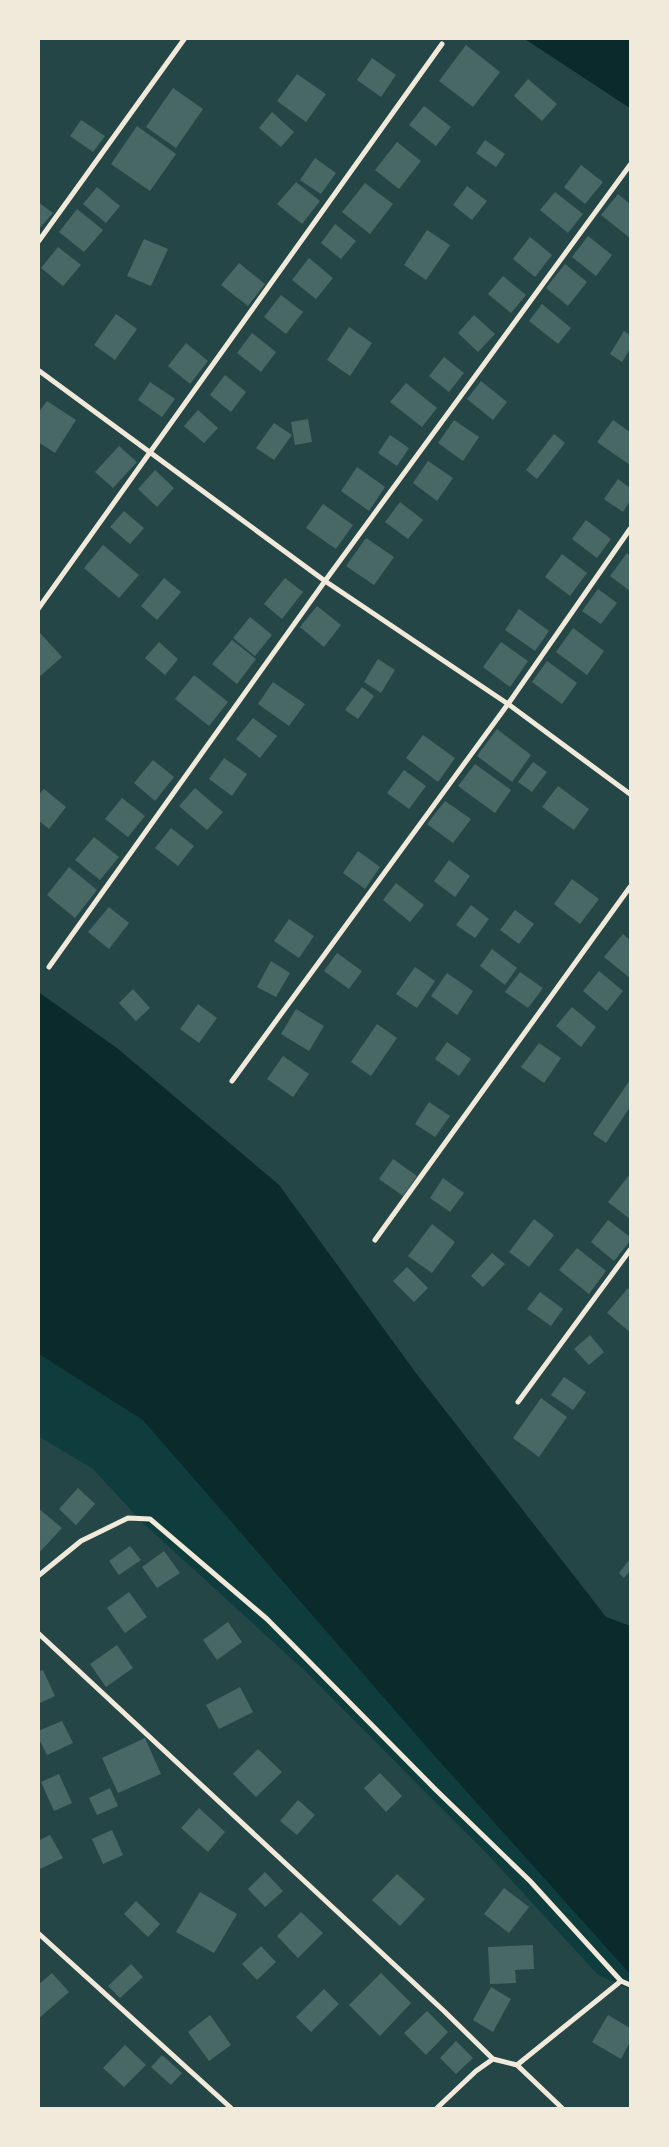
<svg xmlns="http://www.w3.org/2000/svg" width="669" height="2147" font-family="'Nunito Sans',sans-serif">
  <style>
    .green { fill: #244646 }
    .water { fill: #0a2a2b }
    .building { fill: #486865 }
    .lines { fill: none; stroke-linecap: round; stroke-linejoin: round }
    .service { stroke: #f1e9da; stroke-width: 5 }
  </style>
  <rect width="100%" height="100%" fill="#0f3d3e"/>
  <path class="green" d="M39 39H525L630 108V1626L606 1617 415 1372 279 1185 118 1049 39 992Z
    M38 1436 93 1469 143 1523 305 1671 492 1859 598 1975 630 1989V2108H39Z"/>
  <path class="water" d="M525 39H630V108Z
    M38 992 118 1049 279 1185 415 1372 606 1617 630 1626V1974L425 1745 143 1420 39 1354Z"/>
  <path class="building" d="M466 45 500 72 473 107 439 81Z
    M372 58 396 75 381 97 357 80Z
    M297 74 326 94 306 122 277 101Z
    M528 79 557 104 542 121 514 96Z
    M173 88 203 109 176 148 146 127Z
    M424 106 451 127 436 146 409 125Z
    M272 112 294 132 281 147 259 128Z
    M81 120 105 136 93 152 70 136Z
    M137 126 176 154 150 191 111 164Z
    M485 140 505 154 496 167 476 153Z
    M397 142 421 161 399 189 375 170Z
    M315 158 336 173 321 194 300 180Z
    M581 165 603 182 585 204 564 187Z
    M296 182 320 201 302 224 277 204Z
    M365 183 393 204 370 234 342 212Z
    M467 186 487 201 472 220 453 205Z
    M97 187 120 206 106 223 83 204Z
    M555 192 583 214 568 233 540 210Z
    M618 194 630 204V238L601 215Z
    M38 202 53 213 38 230Z
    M77 209 103 230 84 252 59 232Z
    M335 224 356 241 341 259 321 243Z
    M427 230 450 245 426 280 404 265Z
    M588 236 612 255 596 276 572 257Z
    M530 237 552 255 535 277 513 259Z
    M144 239 168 249 151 286 127 276Z
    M58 247 81 265 63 286 41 268Z
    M309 258 333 278 316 299 292 280Z
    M239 263 265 284 248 306 221 285Z
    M565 264 587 282 568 306 546 288Z
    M503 276 526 295 511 313 488 294Z
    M281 295 303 312 286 334 264 317Z
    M542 304 571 328 558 344 529 321Z
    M116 314 137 329 115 360 94 345Z
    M474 315 495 334 478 352 458 333Z
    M349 327 372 343 350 376 327 360Z
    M624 331 630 335V349L622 362 610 354Z
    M252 333 276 352 261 372 237 353Z
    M186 343 208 361 190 384 168 366Z
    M444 357 464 373 449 392 429 376Z
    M225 375 246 392 231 412 210 395Z
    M481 381 507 402 493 420 467 399Z
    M150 382 175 399 162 417 138 400Z
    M406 383 437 408 422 427 390 402Z
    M47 401 76 420 55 453 38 442V413Z
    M198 410 218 428 204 443 184 426Z
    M308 419 312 442 295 445 291 422Z
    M454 420 479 437 463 461 438 443Z
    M613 420 630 432V465L597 442Z
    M274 423 292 435 274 460 256 448Z
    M554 434 565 443 537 479 526 470Z
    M390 435 409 448 397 466 378 453Z
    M119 446 137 462 113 488 95 472Z
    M428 461 453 478 437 501 413 483Z
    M357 467 385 487 369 511 341 491Z
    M155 470 174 488 157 507 138 489Z
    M618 479 630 488V501L623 512 604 499Z
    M400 502 423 520 408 539 385 522Z
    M323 504 353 525 336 549 306 528Z
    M124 511 144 528 130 544 110 527Z
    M586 520 611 539 597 558 572 539Z
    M366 538 394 557 374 585 346 566Z
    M103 545 139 575 119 598 84 568Z
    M627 553 630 556V591L610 576Z
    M562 554 587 573 570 596 545 577Z
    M164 578 181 592 157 620 141 606Z
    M285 578 303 592 282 619 264 604Z
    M598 589 617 603 601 624 582 611Z
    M317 606 341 625 324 647 300 627Z
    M519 609 549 631 535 651 505 630Z
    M250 617 272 635 255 656 233 638Z
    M573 628 604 651 587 675 556 652Z
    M40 633 62 657 38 678V635Z
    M232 640 256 659 237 684 212 664Z
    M159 642 178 659 165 675 145 658Z
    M501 642 528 661 510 687 483 667Z
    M378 659 395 670 381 693 364 682Z
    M547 661 577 683 562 704 532 682Z
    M194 675 228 702 209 726 175 699Z
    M273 682 305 704 289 726 258 704Z
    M362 687 374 696 358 719 345 710Z
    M253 718 277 736 260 758 236 739Z
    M497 729 531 755 512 782 477 756Z
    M423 735 455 758 438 782 406 758Z
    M224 758 247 774 232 796 209 779Z
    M153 760 174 777 155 801 134 783Z
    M533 762 547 772 532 792 518 782Z
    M475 764 511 790 495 813 458 786Z
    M404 770 426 786 409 809 387 793Z
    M558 786 589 809 574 830 542 807Z
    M195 788 223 812 207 830 179 806Z
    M44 789 66 807 49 829 38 820V795Z
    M122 798 145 816 128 837 105 819Z
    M445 801 471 819 453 843 427 824Z
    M171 828 194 846 178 866 155 848Z
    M94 837 119 857 100 880 75 860Z
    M358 851 380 867 365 889 343 873Z
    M449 860 470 876 455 897 434 881Z
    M69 867 97 890 75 918 47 895Z
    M572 879 599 899 580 924 554 904Z
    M396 883 424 905 410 922 383 900Z
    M471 905 489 919 475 938 456 925Z
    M109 907 129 923 109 949 88 932Z
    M515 910 534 924 519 944 500 930Z
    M289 919 314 936 299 958 274 941Z
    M623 934 630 940V978L604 957Z
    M492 949 517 968 505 985 480 966Z
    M337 953 362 971 349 989 324 971Z
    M271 961 290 973 276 997 257 987Z
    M415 967 435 981 417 1008 396 994Z
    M599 971 623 991 607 1011 583 991Z
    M520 972 543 988 528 1008 505 992Z
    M447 973 473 991 457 1015 431 996Z
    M133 989 150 1008 136 1021 119 1003Z
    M198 1004 217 1018 199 1043 180 1029Z
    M572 1007 596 1027 581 1047 556 1026Z
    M296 1009 324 1026 309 1051 281 1034Z
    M377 1024 397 1038 371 1076 351 1062Z
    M447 1042 471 1059 459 1076 435 1059Z
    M539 1043 561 1058 544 1083 521 1067Z
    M283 1056 309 1074 293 1097 267 1079Z
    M630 1080V1107L606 1143 593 1134Z
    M429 1102 450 1116 435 1137 415 1124Z
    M393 1159 417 1176 403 1196 379 1179Z
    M630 1174V1219L608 1202Z
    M443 1178 464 1193 450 1212 430 1198Z
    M534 1219 554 1235 529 1267 509 1252Z
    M608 1220 630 1237V1241L614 1261 591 1242Z
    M432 1224 455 1242 432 1273 408 1256Z
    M577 1248 606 1271 589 1294 559 1270Z
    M492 1253 505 1264 483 1287 471 1276Z
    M407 1267 428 1288 414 1302 393 1281Z
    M628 1288 630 1290V1332L607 1313Z
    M540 1292 563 1309 551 1326 527 1309Z
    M590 1335 604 1352 589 1365 574 1349Z
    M564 1377 586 1392 573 1410 551 1395Z
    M541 1398 567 1417 539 1457 513 1438Z
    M78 1488 95 1504 76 1525 59 1509Z
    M38 1508 62 1528 38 1554Z
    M130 1546 141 1560 119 1575 109 1561Z
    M164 1551 180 1573 157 1588 142 1567Z
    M630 1559V1571L624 1578 619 1573Z
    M129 1592 147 1617 125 1633 107 1608Z
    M228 1622 242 1642 217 1660 203 1640Z
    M117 1645 133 1668 106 1687 90 1664Z
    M43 1670 55 1696 38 1704V1672Z
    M240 1687 253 1712 219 1729 206 1705Z
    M62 1721 73 1743 47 1755 38 1737V1731Z
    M145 1738 161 1774 118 1793 102 1758Z
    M258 1749 282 1772 256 1797 233 1774Z
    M380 1773 402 1796 386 1812 364 1788Z
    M59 1774 72 1803 54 1811 41 1782Z
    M110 1788 118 1806 97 1815 89 1798Z
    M298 1800 315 1815 297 1835 280 1821Z
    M199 1808 225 1832 208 1852 181 1828Z
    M112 1830 123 1855 103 1864 92 1839Z
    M50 1835 63 1858 38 1870V1841Z
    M265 1872 283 1891 265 1907 248 1889Z
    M397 1874 425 1899 400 1926 372 1900Z
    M504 1888 529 1907 509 1933 484 1914Z
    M200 1892 237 1914 214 1953 176 1932Z
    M136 1901 160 1924 148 1937 124 1914Z
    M301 1912 323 1933 298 1958 277 1936Z
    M533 1945 534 1969 515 1970 516 1983 490 1984 488 1947Z
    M261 1946 276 1962 257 1980 242 1964Z
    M131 1964 143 1977 120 1998 108 1986Z
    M52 1973 69 1992 38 2019V1985Z
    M381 1973 411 2003 380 2036 349 2005Z
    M491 1987 511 1999 493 2032 473 2020Z
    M324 1989 339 2004 311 2032 296 2017Z
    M427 2011 448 2032 426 2055 404 2033Z
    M210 2015 231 2045 209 2061 188 2032Z
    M608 2015 630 2028V2042L621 2059 592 2042Z
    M456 2041 473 2058 456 2074 440 2058Z
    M125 2045 146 2065 124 2087 103 2068Z
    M162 2055 182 2073 171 2085 151 2067Z"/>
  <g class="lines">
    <path class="service" d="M38 242 185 38
      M38 370 325 581 508 704 630 794
      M38 609 442 44
      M49 967 325 581 630 165
      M232 1081 508 704 630 529
      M375 1240 630 887
      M518 1402 630 1250
      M38 1576 81 1541 128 1518 150 1519 267 1619 436 1790 530 1881 621 1981 630 1985
      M38 1633 444 2011 493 2059
      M38 1933 231 2108
      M517 2065 562 2108
      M437 2108 476 2071 493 2059 517 2065 621 1981"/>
  </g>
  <rect width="669" height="2147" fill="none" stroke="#f1e9da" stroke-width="80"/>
</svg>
